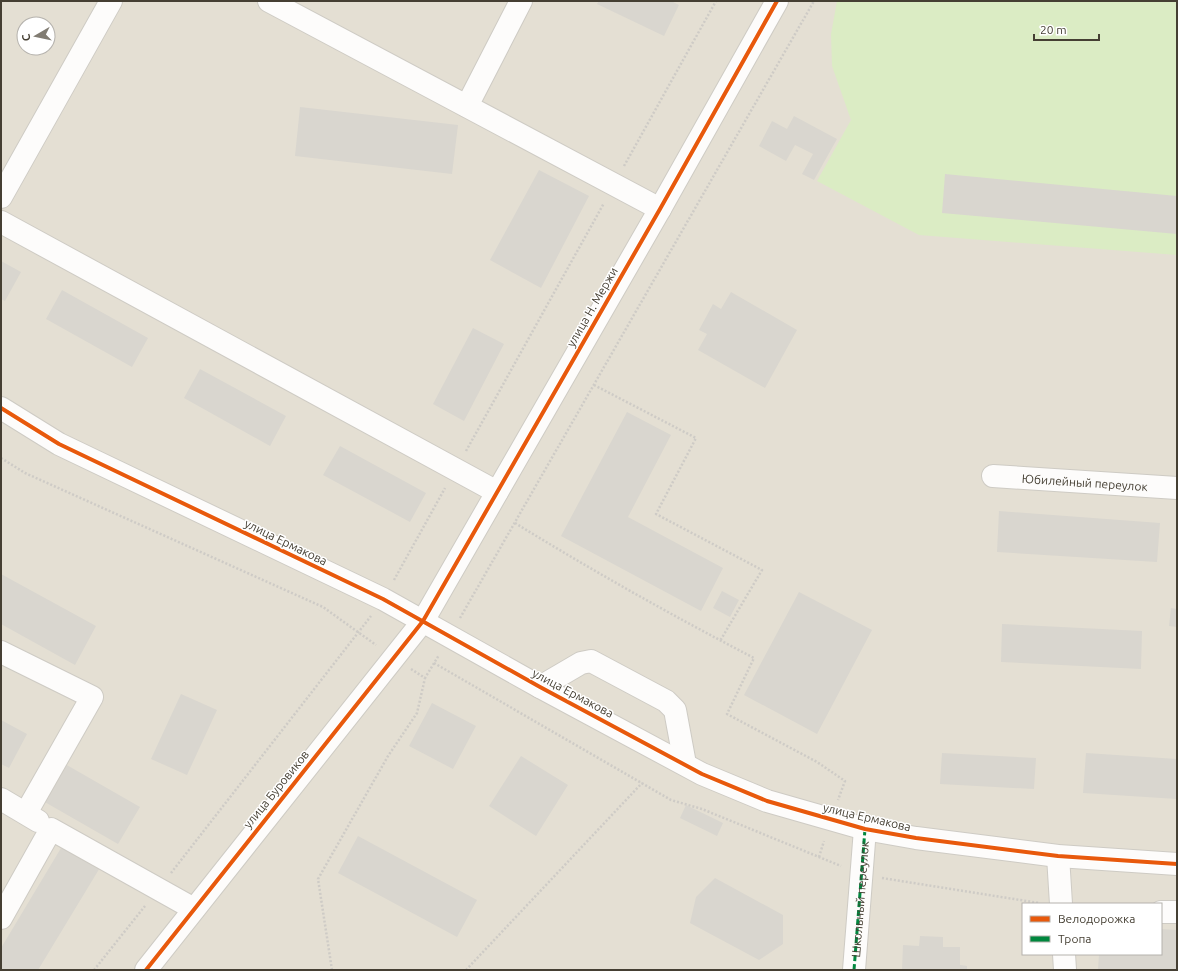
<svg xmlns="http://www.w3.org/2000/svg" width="1178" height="971" font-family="Ubuntu,sans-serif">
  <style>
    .residential { fill: #e4dfd3; fill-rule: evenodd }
    .green { fill: #dbecc4 }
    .building { fill: #d9d6cf }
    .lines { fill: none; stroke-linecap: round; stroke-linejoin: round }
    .minor-casing { stroke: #cecbc4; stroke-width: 24 }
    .path { stroke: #cecbc6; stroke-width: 2.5; stroke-dasharray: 2 2; stroke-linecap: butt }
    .minor { stroke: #fdfcfb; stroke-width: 22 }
    .quiet { stroke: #00873e; stroke-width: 3; stroke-dasharray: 6 3; stroke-linecap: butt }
    .cycleway-casing { stroke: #fff; stroke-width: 6 }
    .cycleway { stroke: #e8590c; stroke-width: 4 }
    .labels { text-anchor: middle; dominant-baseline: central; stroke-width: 3; stroke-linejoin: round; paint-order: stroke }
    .street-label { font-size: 12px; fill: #453f33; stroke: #fff }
  </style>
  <rect width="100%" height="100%" fill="#f0ede6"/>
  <path class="residential" d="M1 1H1177V970H1ZM24 24H48V48H24ZM1023 904H1161V954H1023Z"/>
  <path class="green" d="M837 1H1177V255L919 235 817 181 851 120 832 66 831 34Z"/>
  <path class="building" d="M599 1H671L679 5 664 36 597 4Z
    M300 107 458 125 452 174 295 156Z
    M794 116 837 139 814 180 802 174 813 154 795 145 786 161 759 146 772 121 787 129Z
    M539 170 589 196 541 288 490 260Z
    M945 174 1177 196V234L942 213Z
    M1 261 21 272 5 301 1 299Z
    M62 290 148 338 132 367 46 319Z
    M731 292 797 330 765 388 698 350 707 334 699 330 713 304 721 309Z
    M473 328 504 344 464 421 433 404Z
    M200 369 286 416 270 446 184 398Z
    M627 412 671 435 628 517 723 568 701 611 561 536Z
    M340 446 426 493 410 522 323 475Z
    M999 511 1160 523 1157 562 997 552Z
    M1 574 96 626 75 665 1 624Z
    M722 591 739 600 730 617 713 608Z
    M799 592 872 630 817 734 744 695Z
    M1171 608 1177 609V627L1169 626Z
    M1002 624 1142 631 1141 669 1001 662Z
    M181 694 217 710 187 775 151 759Z
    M432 703 476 726 453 769 409 746Z
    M1 720 27 734 9 768 1 764Z
    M942 753 1036 758 1034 789 940 784Z
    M1086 753 1177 759V799L1083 793Z
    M521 756 568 785 536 836 489 806Z
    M65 764 140 807 118 844 43 801Z
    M686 805 723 823 717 836 680 818Z
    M358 836 477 900 457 937 338 873Z
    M64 843 101 866 38 970H1V948Z
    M715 878 783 915V944L759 960 690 923 696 897Z
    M1161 929 1177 930V970H1098L1099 954H1161Z
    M920 936 943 937V947H960V965L967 966V970H902L903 945 919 946Z"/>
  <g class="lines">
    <defs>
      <g id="minor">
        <path d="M269 1 660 209"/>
        <path d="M467 106 521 1"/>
        <path d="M1 197 111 1"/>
        <path d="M1 222 497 492"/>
        <path d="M1 408 59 444 383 599 540 687 702 774 767 801 865 829 916 838 1058 856 1177 864"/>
        <path id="s1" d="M993 476 1177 488"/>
        <path d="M1 652 92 697 26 813"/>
        <path d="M540 687 581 663 591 661 666 701 675 710 685 764"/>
        <path d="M1 799 38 821"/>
        <path d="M1058 856 1061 904"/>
        <path d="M1161 912H1177"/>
        <path d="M1 918 51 829 194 909"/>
        <path d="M1064 954 1065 970"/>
        <path d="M146 970 423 621 660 209 777 1"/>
        <path id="s2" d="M854 970 865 829"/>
      </g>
    </defs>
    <use href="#minor" class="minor-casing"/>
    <path class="path" d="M624 166 716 1
      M594 385 696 438 656 514 762 570 720 641
      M466 451 604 203
      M1 458 25 473 323 607 376 645
      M515 523C593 571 673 616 754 658L727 714 817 762 845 781 838 800
      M394 580 445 488
      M460 618 814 1
      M434 663 671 800 702 809 841 866
      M411 669 425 678 439 655
      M819 857 824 841
      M171 873 371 616
      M882 878 1039 903
      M94 970 145 906
      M332 970 318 879 388 756 417 713 425 678
      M466 970 642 783"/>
    <use href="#minor" class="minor"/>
    <path class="quiet" d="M854 970 865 829"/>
    <defs>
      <path id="cycleway" d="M1 408 59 444 383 599 540 687 702 774 767 801 865 829 916 838 1058 856 1177 864
        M146 970 423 621 660 209 777 1"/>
    </defs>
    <use href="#cycleway" class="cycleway-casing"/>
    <use href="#cycleway" class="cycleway"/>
  </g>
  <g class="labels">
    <g class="street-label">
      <text transform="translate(592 307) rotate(-60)">улица Н. Мержи</text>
      <text stroke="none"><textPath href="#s1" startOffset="92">Юбилейный переулок</textPath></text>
      <text transform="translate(286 542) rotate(26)">улица Ермакова</text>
      <text transform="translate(573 693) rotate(28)">улица Ермакова</text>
      <text transform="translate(276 789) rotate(-51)">улица Буровиков</text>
      <text transform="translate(867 817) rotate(13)">улица Ермакова</text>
      <text stroke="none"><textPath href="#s2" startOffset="71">Школьный переулок</textPath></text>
    </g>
  </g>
  <rect width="1178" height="971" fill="none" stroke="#453f33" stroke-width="4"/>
  <rect x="1022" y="903" width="140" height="52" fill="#ffffff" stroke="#b5b2ad"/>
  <rect x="1030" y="916" width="20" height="6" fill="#e8590c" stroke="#b5b2ad"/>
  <text x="1058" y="923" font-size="12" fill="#453f33">Велодорожка</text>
  <rect x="1030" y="936" width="20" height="6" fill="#00873e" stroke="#b5b2ad"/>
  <text x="1058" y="943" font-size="12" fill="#453f33">Тропа</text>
  <g transform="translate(36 36) rotate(261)"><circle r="19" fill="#ffffff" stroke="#b5b2ad"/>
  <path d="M0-3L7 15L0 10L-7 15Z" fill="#817c72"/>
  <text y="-6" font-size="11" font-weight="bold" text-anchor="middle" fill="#453f33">С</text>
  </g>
  <path d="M1034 34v6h65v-6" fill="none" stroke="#453f33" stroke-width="2"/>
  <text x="1040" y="34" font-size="12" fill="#453f33" stroke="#ffffff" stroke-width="3" paint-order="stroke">20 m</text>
</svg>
